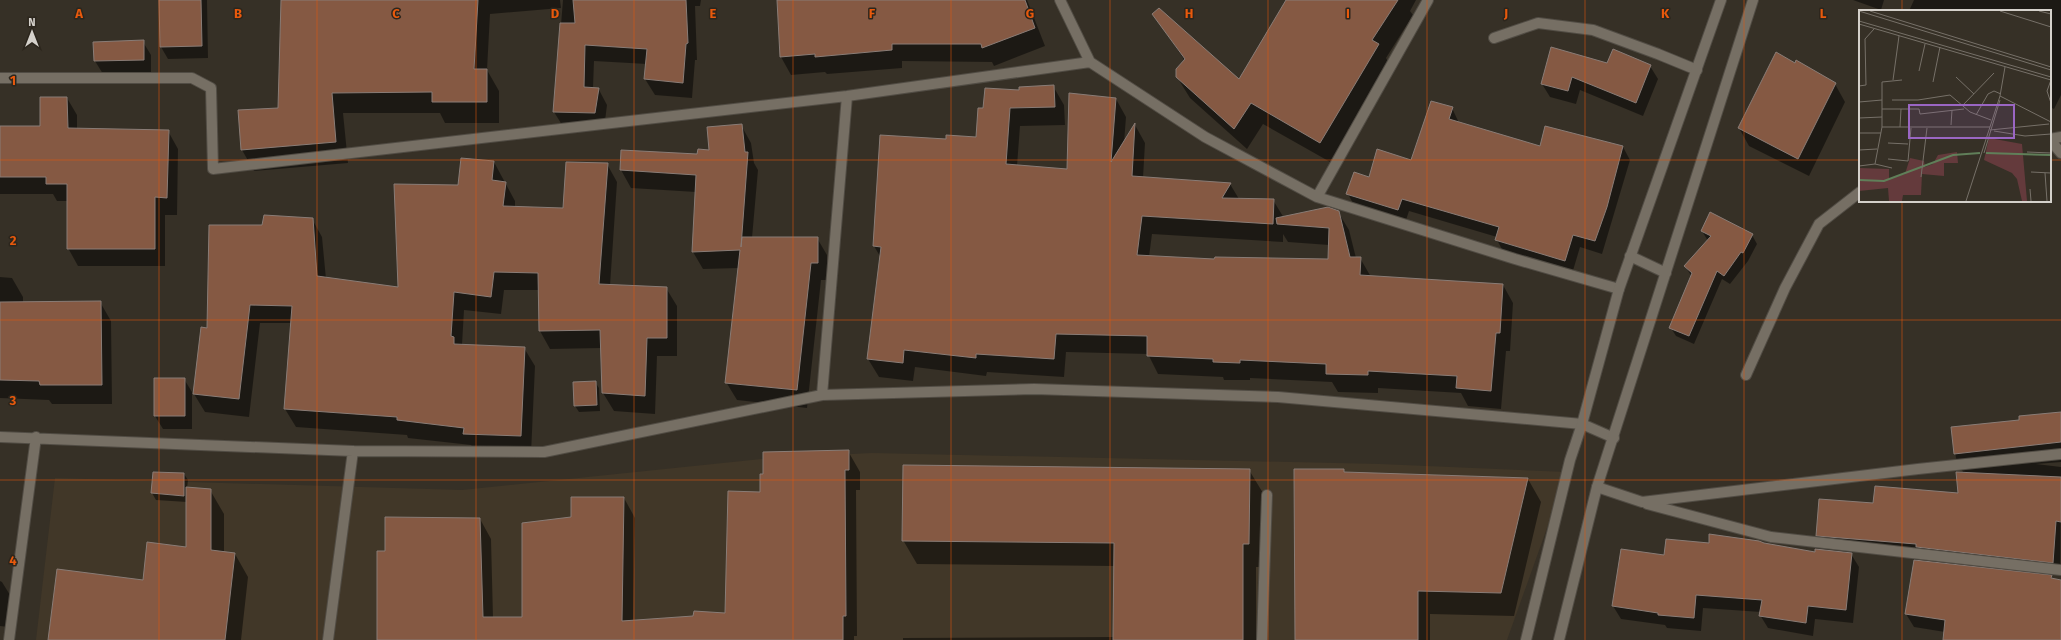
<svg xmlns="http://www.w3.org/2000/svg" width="2061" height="640" font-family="'Fira Sans',sans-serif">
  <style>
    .built { fill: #413728 }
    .shadow { fill: #0007; fill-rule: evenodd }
    .building { fill: #855943; stroke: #897c76 }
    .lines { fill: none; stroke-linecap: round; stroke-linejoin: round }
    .service-casing { stroke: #514c44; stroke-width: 12 }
    .minor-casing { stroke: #514c44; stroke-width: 12 }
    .tertiary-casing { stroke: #514c44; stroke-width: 12 }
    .service { stroke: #766f64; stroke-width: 10 }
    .minor { stroke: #766f64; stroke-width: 10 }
    .tertiary { stroke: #766f64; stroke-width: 10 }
    .grid { fill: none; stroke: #e8590c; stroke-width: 1; stroke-opacity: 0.55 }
    .inset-river { fill: none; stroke: #607f59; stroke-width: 2 }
    .inset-road { fill: none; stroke: #767068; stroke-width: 1 }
    .view { fill: #9a66c3; fill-opacity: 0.15; stroke: #9a66c3; stroke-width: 2 }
    .inset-edge { fill: none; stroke: #d5d1cb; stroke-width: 2 }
    .grid-label { font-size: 13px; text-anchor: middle; font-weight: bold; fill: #e8590c; stroke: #2c261d; stroke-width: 3; stroke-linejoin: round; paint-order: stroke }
  </style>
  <rect width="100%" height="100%" fill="#363026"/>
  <path class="built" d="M872 453 1380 464 1567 472 1507 640H36L55 478 462 490 771 458Z"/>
  <path class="shadow" d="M160 0H207L208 58 168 59 161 47Z
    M282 0H560L561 8 490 14 487 70 499 91V123H445L440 113H343L348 163 254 171 242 150 240 111 279 112Z
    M563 0H701L700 6H695L697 60H695L692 98 655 95 645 79 647 64 594 61 593 88H598L607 105 604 129 564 128 554 112Z
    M778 0H1027L1045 46 994 66 992 62 902 61V68L827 74 825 72 791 75 781 57Z
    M1287 0H1416L1410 11 1413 15 1386 58 1390 65 1332 163 1263 124 1247 149 1190 98 1177 77 1185 61 1154 14 1239 81Z
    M1853 0H1884L1881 10Z
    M1914 0H2061V95L2054 109 2050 107V11H1909Z
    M143 42 151 55V73L103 74 95 61 94 43Z
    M1608 64 1650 66 1658 79 1643 116 1580 90 1576 104 1550 97 1542 84Z
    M1795 64 1835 84 1845 102 1809 176 1749 146 1739 128Z
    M1053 86 1064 105 1065 125 1020 126 1017 166 1068 170 1116 99 1126 117 1124 143 1135 125 1145 143 1143 178 1230 184 1239 199 1273 200 1284 218 1338 212 1349 230 1356 258H1360L1371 277 1503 285 1513 303 1510 351H1506L1501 409 1468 406 1461 393 1378 388V393L1338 392 1332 382 1250 378V380H1224L1223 377 1158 374 1148 354 1066 352 1064 377 987 372 986 376 915 367 913 381 879 377 868 359 881 258 874 246 947 140 977 138 984 109 1020 91ZM1152 234 1283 242V234L1288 242 1329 245V260H1215L1149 257Z
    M67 98 77 115V130L168 131 178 149 177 215H165V266H78L68 248V201H57L53 194H0V127H41Z
    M1452 108 1459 123 1540 148 1623 147 1630 160 1602 254 1580 247 1572 274 1504 253 1497 240V237L1409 211 1405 223 1355 207 1348 194 1369 178 1411 161Z
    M741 125 751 143 754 163 758 170 752 238H817L827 255V280H821L807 408 737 400 726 382 739 268 703 269 693 252 696 192 631 188 621 170 698 155 710 151Z
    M494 162 515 201V208L563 209 607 164 617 182 610 286 666 288 677 306V356H657L655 414 614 411 603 393 602 348 550 349 540 331 539 290H504L501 314 464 310 462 345 524 348 535 366 531 454 475 451 471 445 408 438 407 435 296 427 285 409 292 323H260L249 417 205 412 194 394 208 329 263 226 312 219 322 237 326 279 399 288 459 186Z
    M1711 213 1752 235 1757 244 1748 261 1730 284 1722 279 1694 344 1676 336 1671 328 1692 277 1685 266 1708 241 1702 231Z
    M0 277 12 278 23 297V303L100 302 111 321 112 404H52L49 400 0 398Z
    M184 379 192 392V429H163L155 416Z
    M595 382 599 388 600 411 579 412 575 406Z
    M2061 413V462L2036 464 2061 467 2060 575 1925 560 1923 557 1825 549 1817 535 1874 504 1959 494 1957 472H1963L1956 458 1952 428 2020 421Z
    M848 451 860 472V490H856L857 636H854V640H378L386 552 480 519 491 539 493 618H523L572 517 624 498 635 518 633 621 726 614 761 493Z
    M1249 470 1263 493 1262 567H1256V640H903V638L1114 637V566L917 564 903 540Z
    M1343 470 1345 473 1528 479 1541 502 1514 616 1430 614V640H1296Z
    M184 474 188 480 187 488 210 490 224 514V552L235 554 248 577 241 640H49L144 582 187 548V502L156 500 152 493Z
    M1710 544H1764L1816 553 1851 554 1859 567 1853 623 1815 619 1813 636 1768 628 1760 615 1761 612 1703 608 1701 631 1667 628 1665 625 1621 619 1613 606 1622 550 1665 556Z
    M2051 576 2053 580 2061 581V640H1944L1945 632 1914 627 1906 614Z
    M0 581 2 582 10 595 8 627 0 626Z"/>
  <path class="building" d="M159 0H201L202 46 160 47Z
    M281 0H478L474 69H487V102H432V92L332 93 336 142 241 150 238 110 278 108Z
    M573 0H686L688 43 686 44 683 83 644 79 647 49 585 45 584 87 599 88 595 113 553 112 560 23H575Z
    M777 0H1025L1035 28 982 48 981 44H892V50L815 57V54L780 57Z
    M1286 0H1398L1372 40 1379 44 1320 143 1251 103 1234 129 1176 77V69L1185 59 1152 14 1159 8 1239 79Z
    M144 40V60L94 61 93 42Z
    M1551 47 1607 63 1613 49 1651 65 1636 103 1572 77 1568 91 1541 84Z
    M1776 52 1795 63 1796 60 1836 83 1798 159 1738 128Z
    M1054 85 1055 107 1010 108 1006 164 1067 169 1069 93 1116 98 1111 162 1135 123 1132 176 1231 183 1222 198 1274 199 1273 224 1142 216 1137 255 1214 259 1215 257 1328 259 1329 228 1277 224 1276 218 1328 207 1339 211 1350 257H1361L1360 275 1503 284 1500 333H1496L1491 391 1456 388 1457 376 1368 371V375L1326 374V364L1240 360V363L1213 362V359L1147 356V336L1056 334 1054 359 976 354V358L904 350 903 363 867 359 881 247 873 246 880 135 946 139V135L976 137 978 108H983L985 88 1019 90V87Z
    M40 97H67L68 128 169 130 167 198 155 197V249H67V184H46V177H0V126H40Z
    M1431 101 1453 107 1449 119 1540 146 1545 126 1623 146 1607 207 1595 241 1573 235 1565 261 1495 240 1499 227 1402 199 1398 210 1346 194 1354 172 1369 177 1377 149 1411 160Z
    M742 124 745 152H748L741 247 742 237H818V263H811L797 390 725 383 740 250 692 252 696 175 620 170 621 150 697 154 698 149 709 150 707 127Z
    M461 158 494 161 492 180 506 182 503 206 563 208 566 162 608 163 599 284 667 287V338H647L645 396 602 393 600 330 539 331 538 273 494 272 491 297 454 292 451 336 454 337V344L525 347 521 436 463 434 464 428 397 420V417L284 409 292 306 250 305 239 399 193 394 201 327 207 328 209 225H262L264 215 313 218 317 276 398 287 394 184 458 185Z
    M1710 212 1753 234 1743 253 1741 252 1724 276 1717 271 1689 336 1669 328 1692 273 1684 266 1711 236 1701 231Z
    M101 301 102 385H40L39 381 0 380V302Z
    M154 378H185V416H154Z
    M596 381 597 405 574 406 573 382Z
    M2061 412V442L1954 454 1951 427 2019 420V416Z
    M849 450V470H845L846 616H843V640H377V551H385V517L480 518 483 617H522V523L571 517V497H624L622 621 693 616 694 611 725 613 728 491 760 492V474H763V452Z
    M903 465 1250 469 1249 544H1243V640H1113L1114 543 902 541Z
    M1294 469H1344V472L1528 478 1501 593 1418 591V640H1295Z
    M153 472 184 473V496L151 493Z
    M1956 472 2061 477V522L2056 521 2053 563 1916 547V544L1816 536 1819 499 1873 503 1875 486 1958 493Z
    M186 487 211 489V550L235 553 225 640H48L57 569 143 580 147 542 186 547Z
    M1709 534 1759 541 1764 543 1815 552V549L1852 553 1846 610 1808 606 1806 623 1759 616 1762 600 1696 595 1694 618 1658 615V613L1612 606 1621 549 1664 555 1666 539 1709 543Z
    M1914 560 2052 575 2051 578 2061 580V640H1943L1945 620 1905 614Z"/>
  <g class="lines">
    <defs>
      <path id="service" d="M1494 38 1538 23 1593 30 1658 54 1697 70
        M2050 139 2061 137
        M2050 140 2061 153
        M1746 375 1785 288 1819 224 1860 192
        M1262 640 1267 495"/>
      <path id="minor" d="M1060 0 1090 62 1205 137 1317 197 1515 259 1619 289
        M0 78H192L211 88 213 169 847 96 1090 62
        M1317 197 1428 0
        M822 395 847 96
        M0 437 353 451 544 452 822 395 1034 389 1278 397 1582 424 1614 438
        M1597 487 1642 502 1918 469 2061 454
        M1647 504 1771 537 2061 570
        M9 640 36 437
        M328 640 353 451"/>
      <path id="tertiary" d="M1630 256 1666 273
        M1526 640 1570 460 1582 424 1619 289 1721 0
        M1559 640 1597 487 1753 0"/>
    </defs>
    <use href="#service" class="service-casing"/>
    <use href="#minor" class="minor-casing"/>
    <use href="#tertiary" class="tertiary-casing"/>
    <use href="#service" class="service"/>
    <use href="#minor" class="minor"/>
    <use href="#tertiary" class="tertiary"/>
  </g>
  <path class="grid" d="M159 0V640M317 0V640M476 0V640M634 0V640M793 0V640M951 0V640M1110 0V640M1268 0V640M1427 0V640M1585 0V640M1744 0V640M1902 0V11M0 160H1860M2050 160H2061M1902 201V640M0 320H2061M0 480H2061"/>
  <g transform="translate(1859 10)">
    <rect width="192" height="192" fill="#363026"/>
    <path d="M130 128 163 134 168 191H163L158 169 153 163 125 150ZM98 142 99 153H85V166L63 164 62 185H44L43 191H30L29 178 0 181V158L30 159V169L46 164 51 148 65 151 66 157 74 154 79 145Z" fill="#643a3c"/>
    <path class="inset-river" d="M127 143 192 145M0 170 25 171 94 145 121 143"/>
    <path class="inset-road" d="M0 1 192 60M11 1 192 57M141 1 192 17M180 1 192 4M0 11 192 67M0 14 192 70M146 57 141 86 192 112M60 61 66 34M97 67 115 84M34 70 40 26M192 70 188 81 192 93M74 72 81 37M0 76 7 75 6 29 15 19M23 90V72L43 70M33 90H59L91 85 111 102 132 110M0 92 23 90V99M104 95 135 63M117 105 129 84 135 81 142 84M0 108 23 107M92 115 93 100M23 117H131M41 117 42 99M131 120 190 114M135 121 166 126 192 124M0 123H22M29 133 49 134M0 140 18 139M168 142 192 143M125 143 141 90M29 149 49 151 52 118M16 154 23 117V99H60L61 104 105 99M0 156 16 154 33 158M172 162 192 163M186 163 188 191M62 167 68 118M171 179 172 191M107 191 141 86"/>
    <path class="view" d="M50 95H155V128H50Z"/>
    <rect width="192" height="192" class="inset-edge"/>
  </g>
  <g class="grid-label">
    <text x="79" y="18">A</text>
    <text x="238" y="18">B</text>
    <text x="396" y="18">C</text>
    <text x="555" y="18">D</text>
    <text x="713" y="18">E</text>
    <text x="872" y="18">F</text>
    <text x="1030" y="18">G</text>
    <text x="1189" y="18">H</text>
    <text x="1348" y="18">I</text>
    <text x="1506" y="18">J</text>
    <text x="1665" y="18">K</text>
    <text x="1823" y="18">L</text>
    <text x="13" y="85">1</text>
    <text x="13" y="245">2</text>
    <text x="13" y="405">3</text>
    <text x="13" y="565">4</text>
  </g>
  <g transform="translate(32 32)" stroke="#2c261d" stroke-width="3" paint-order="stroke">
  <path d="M0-3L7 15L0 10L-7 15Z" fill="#d5d1cb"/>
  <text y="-6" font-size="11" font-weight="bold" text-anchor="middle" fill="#d5d1cb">N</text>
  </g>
</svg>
